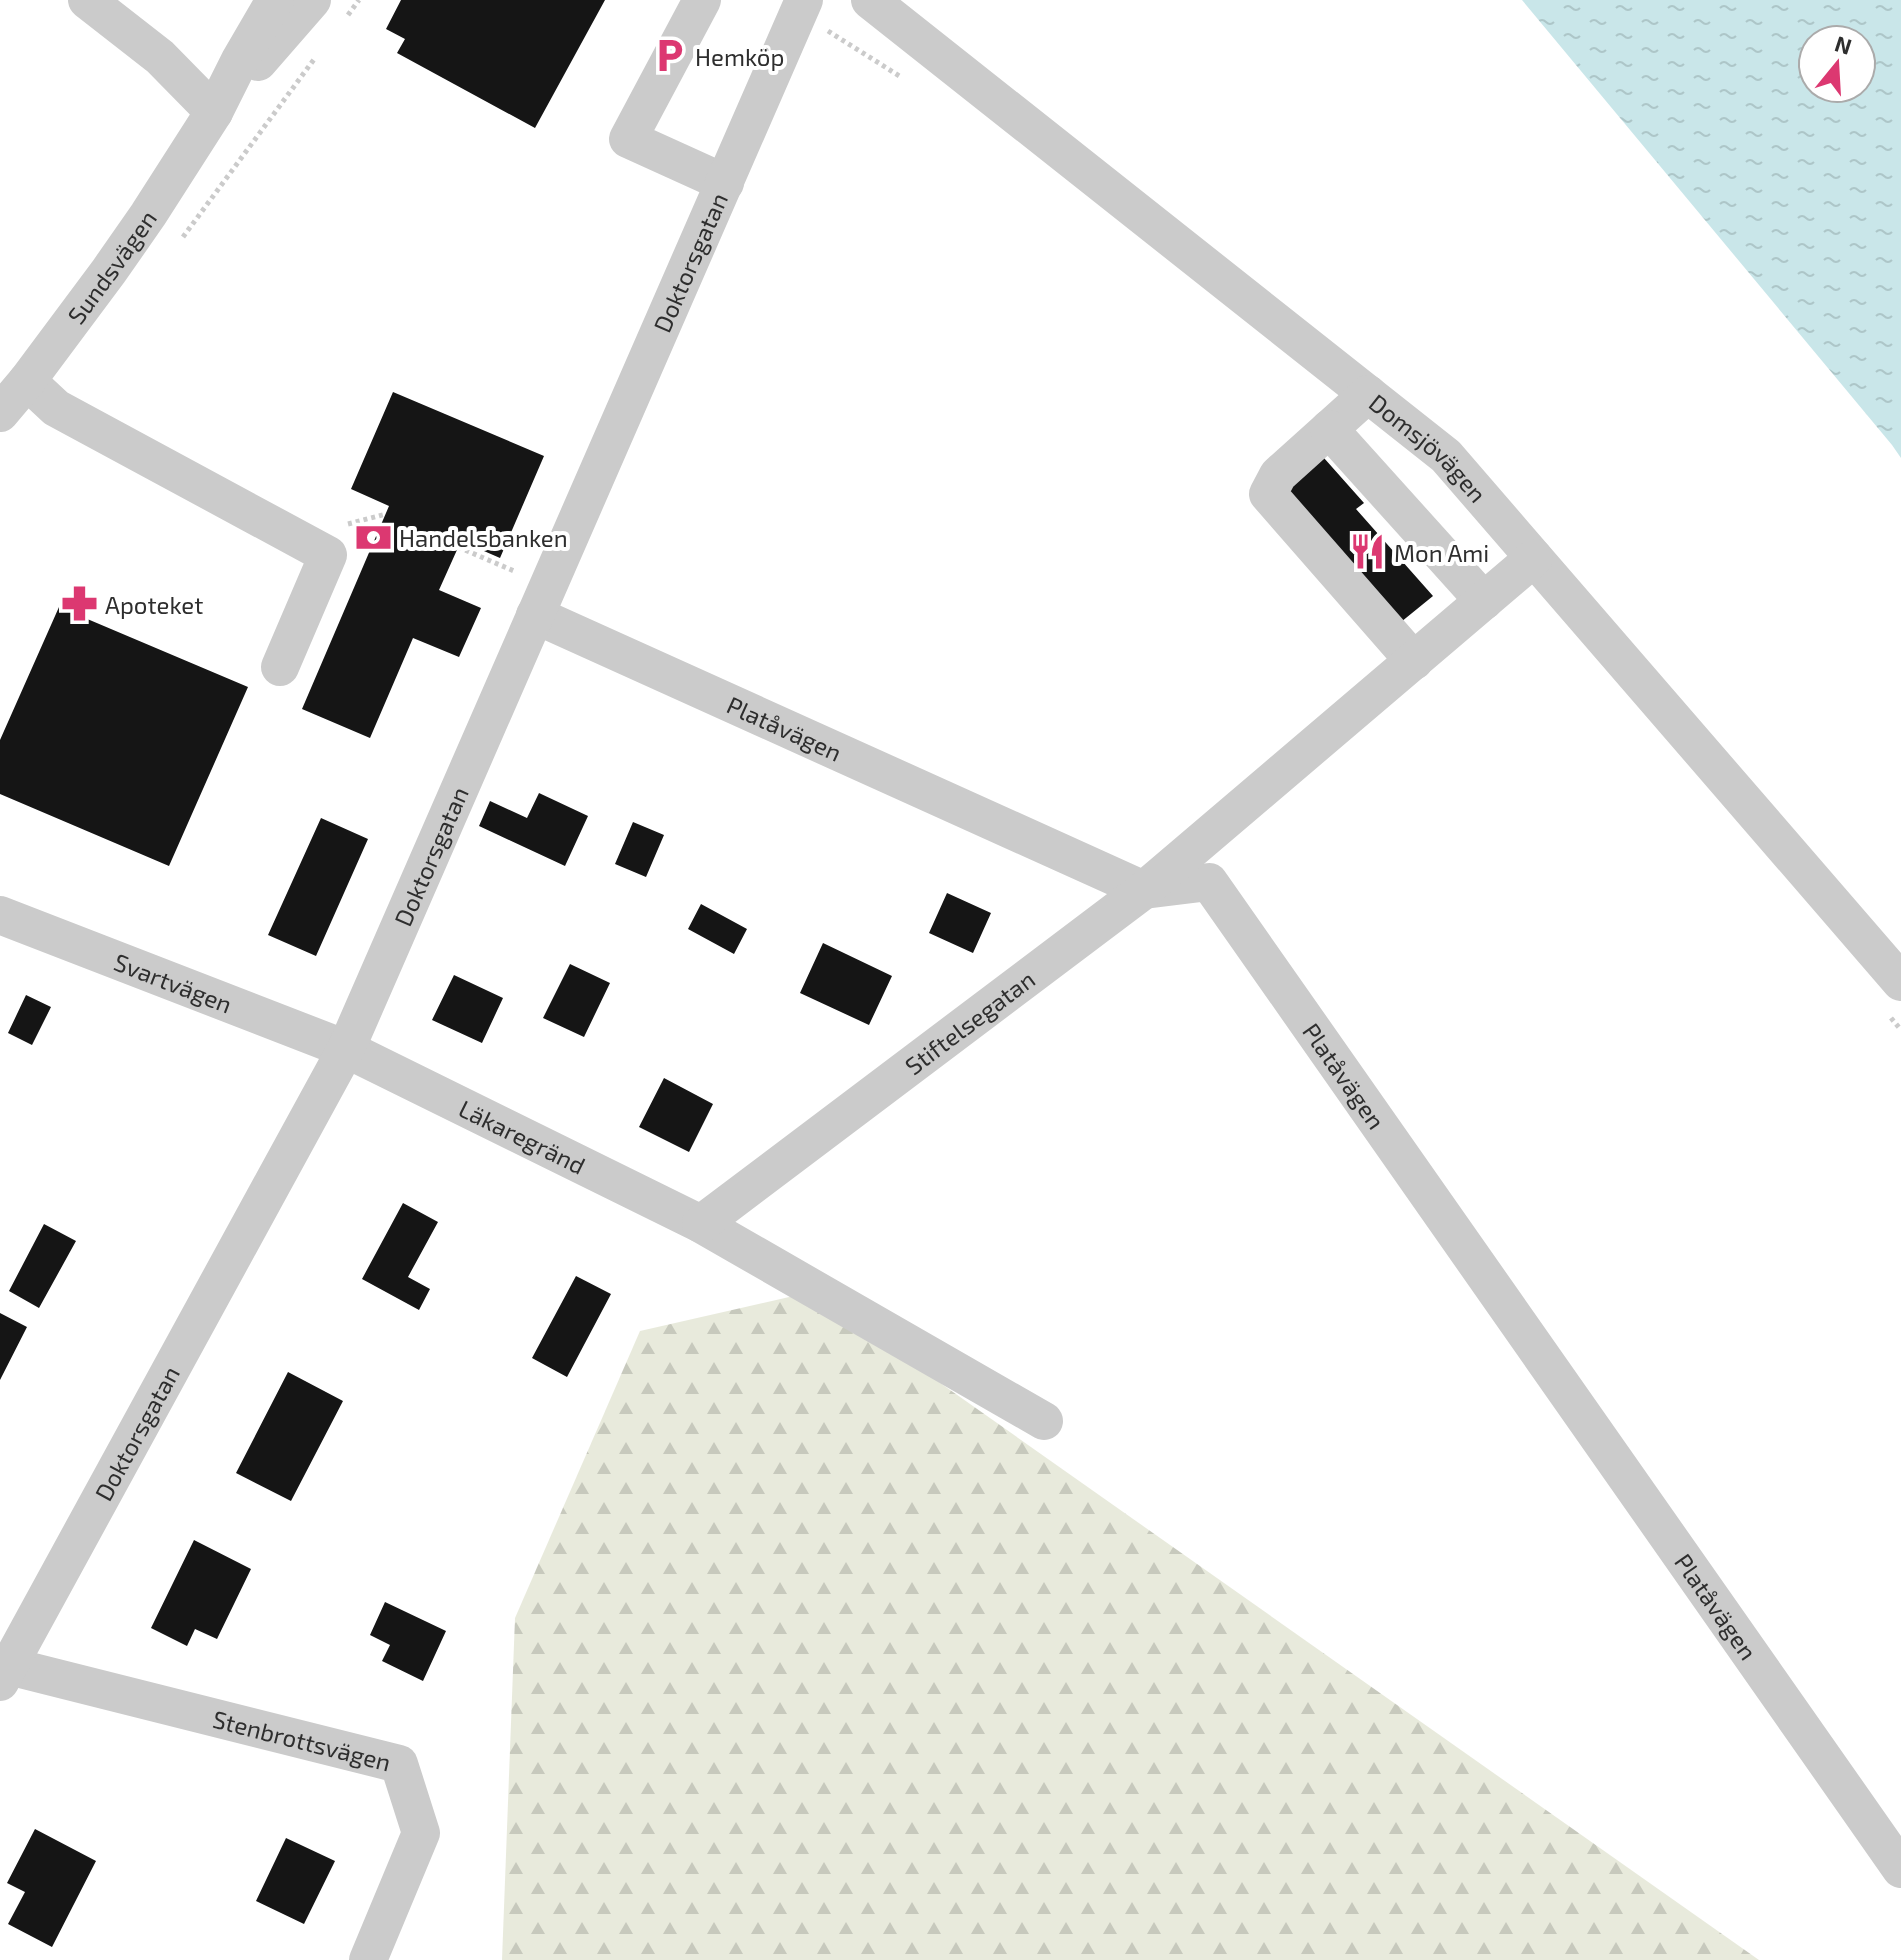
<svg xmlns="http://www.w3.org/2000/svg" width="1901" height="1960" font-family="'Exo 2',sans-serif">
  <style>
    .forest { fill: url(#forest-firs) }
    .water { fill: url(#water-ripples); fill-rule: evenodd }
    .building { fill: #151515 }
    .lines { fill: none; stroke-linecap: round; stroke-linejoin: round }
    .path { stroke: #cbcbcb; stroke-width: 5; stroke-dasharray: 4 4; stroke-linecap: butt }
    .minor { stroke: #cbcbcb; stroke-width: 38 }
    .labels { text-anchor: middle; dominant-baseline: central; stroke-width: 8; stroke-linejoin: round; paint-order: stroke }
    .poi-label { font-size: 24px; fill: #2e2e2e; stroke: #fff; text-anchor: start }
    .street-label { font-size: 24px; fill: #2e2e2e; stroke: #fff }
  </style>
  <defs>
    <pattern id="forest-firs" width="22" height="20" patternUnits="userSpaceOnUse" patternTransform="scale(2)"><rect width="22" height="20" fill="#e8eadc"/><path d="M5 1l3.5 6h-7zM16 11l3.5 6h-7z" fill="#c7c9bd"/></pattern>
    <pattern id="water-ripples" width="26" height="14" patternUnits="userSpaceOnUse" patternTransform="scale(2)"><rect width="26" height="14" fill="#c9e6e9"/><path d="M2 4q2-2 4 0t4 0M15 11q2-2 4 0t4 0" fill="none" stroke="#adc6c8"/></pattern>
  </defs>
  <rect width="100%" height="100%" fill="#fff"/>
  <path class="forest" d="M811 1292 1759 1960H502L515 1618 640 1331Z"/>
  <path class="water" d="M1522 0H1901V458L1892 445ZM1813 40H1861V88H1813Z"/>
  <path class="building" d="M401 0H605L535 128 397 53 405 39 386 29Z
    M393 392 544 456 500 558 461 541 439 590 481 608 459 657 413 638 370 738 302 709 389 506 351 489Z
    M1324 458 1364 503 1356 509 1433 596 1401 622 1286 489Z
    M59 607 248 687 169 866 0 794V740Z
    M539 793 588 816 565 866 479 826 490 801 527 818Z
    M321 818 368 839 316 956 268 935Z
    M633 822 664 835 646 877 615 864Z
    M947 893 991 913 973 953 929 933Z
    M701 904 747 929 734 954 688 929Z
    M823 943 892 976 869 1025 800 993Z
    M570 964 610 983 584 1037 543 1018Z
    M454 975 503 998 482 1043 432 1020Z
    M26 995 51 1007 32 1045 8 1033Z
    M664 1078 713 1104 689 1152 639 1127Z
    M403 1203 438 1222 408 1277 430 1289 419 1310 362 1279Z
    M44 1224 76 1241 39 1308 9 1291Z
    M576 1276 611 1294 567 1377 532 1358Z
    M0 1313 27 1327 0 1380Z
    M288 1372 343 1401 291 1501 236 1473Z
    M194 1540 251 1569 217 1639 195 1629 187 1646 151 1628Z
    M385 1602 446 1631 423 1681 382 1661 390 1645 370 1635Z
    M35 1829 96 1861 52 1947 8 1924 25 1892 7 1883Z
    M286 1838 335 1861 304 1924 256 1901Z"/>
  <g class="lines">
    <path class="path" d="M348 15 359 0
      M828 31 901 77
      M183 237 315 58
      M348 524 386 514
      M458 547 514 571
      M1891 1018 1901 1030"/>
    <g class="minor">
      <path d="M87 0 160 57 214 112"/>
      <path d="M702 0 628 139 725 183"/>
      <path id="s1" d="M870 0 1446 456 1901 982"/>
      <path d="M258 62 312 0"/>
      <path d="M27 381 56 408 328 555 280 667"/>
      <path d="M1368 394 1278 475 1268 494 1414 661"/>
      <path id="s2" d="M0 413 27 381 109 271 148 215 214 112 240 60 275 0"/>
      <path d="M1329 429 1484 601"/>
      <path id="s3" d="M535 615 1144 890 1209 882 1901 1869"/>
      <path id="s4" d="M0 915 346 1049 701 1224 1044 1421"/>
      <path id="s5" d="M701 1224 1144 890 1534 558"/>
      <path id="s6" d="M0 1662 9 1666 399 1764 421 1833 368 1960"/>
      <path id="s7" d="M0 1682 346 1049 804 0"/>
    </g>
  </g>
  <defs>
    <symbol id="parking-bare" viewBox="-9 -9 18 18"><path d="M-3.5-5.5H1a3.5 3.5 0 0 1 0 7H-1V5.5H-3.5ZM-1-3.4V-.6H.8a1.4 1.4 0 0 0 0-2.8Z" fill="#dc3871" stroke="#fff" stroke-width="2.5" paint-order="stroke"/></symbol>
    <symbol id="bank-bare" viewBox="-9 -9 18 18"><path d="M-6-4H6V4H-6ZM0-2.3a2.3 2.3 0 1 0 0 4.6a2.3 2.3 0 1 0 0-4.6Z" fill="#dc3871" stroke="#fff" stroke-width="2.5" paint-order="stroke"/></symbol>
    <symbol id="restaurant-bare" viewBox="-9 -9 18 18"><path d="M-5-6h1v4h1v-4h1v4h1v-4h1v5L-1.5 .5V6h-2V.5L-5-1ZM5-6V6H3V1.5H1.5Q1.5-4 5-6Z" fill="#dc3871" stroke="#fff" stroke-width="2.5" paint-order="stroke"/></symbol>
    <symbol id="pharmacy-bare" viewBox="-9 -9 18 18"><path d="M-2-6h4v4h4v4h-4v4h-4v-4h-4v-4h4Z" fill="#dc3871" stroke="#fff" stroke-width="2.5" paint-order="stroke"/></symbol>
  </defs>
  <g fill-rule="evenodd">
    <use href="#parking-bare" x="644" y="30" width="51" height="51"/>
    <use href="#bank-bare" x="348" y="512" width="51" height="51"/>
    <use href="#restaurant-bare" x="1342" y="526" width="51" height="51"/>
    <use href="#pharmacy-bare" x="54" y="578" width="51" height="51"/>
  </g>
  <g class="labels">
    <g class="poi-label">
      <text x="695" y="56">Hemköp</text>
      <text x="399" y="537">Handelsbanken</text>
      <text x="1394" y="552">Mon Ami</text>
      <text x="105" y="604">Apoteket</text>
    </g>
    <g class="street-label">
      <text stroke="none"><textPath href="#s7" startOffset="1580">Doktorsgatan</textPath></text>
      <text stroke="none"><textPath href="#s2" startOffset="184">Sundsvägen</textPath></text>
      <text stroke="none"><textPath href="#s1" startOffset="716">Domsjövägen</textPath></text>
      <text stroke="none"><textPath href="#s3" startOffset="274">Platåvägen</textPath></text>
      <text stroke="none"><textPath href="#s7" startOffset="932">Doktorsgatan</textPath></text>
      <text stroke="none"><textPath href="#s4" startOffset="186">Svartvägen</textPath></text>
      <text stroke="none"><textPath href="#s5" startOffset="336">Stiftelsegatan</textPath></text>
      <text stroke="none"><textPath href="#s3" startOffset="970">Platåvägen</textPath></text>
      <text stroke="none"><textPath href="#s4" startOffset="568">Läkaregränd</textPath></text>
      <text stroke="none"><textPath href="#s7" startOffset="284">Doktorsgatan</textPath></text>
      <text stroke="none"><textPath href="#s3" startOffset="1618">Platåvägen</textPath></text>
      <text stroke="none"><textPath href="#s6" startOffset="312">Stenbrottsvägen</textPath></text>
    </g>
  </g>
  <g transform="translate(1837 64) rotate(18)"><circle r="38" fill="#ffffff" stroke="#ababab" stroke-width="2"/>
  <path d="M0-6L14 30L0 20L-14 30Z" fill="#dc3871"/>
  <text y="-12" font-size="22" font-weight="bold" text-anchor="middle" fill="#2e2e2e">N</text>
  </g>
</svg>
